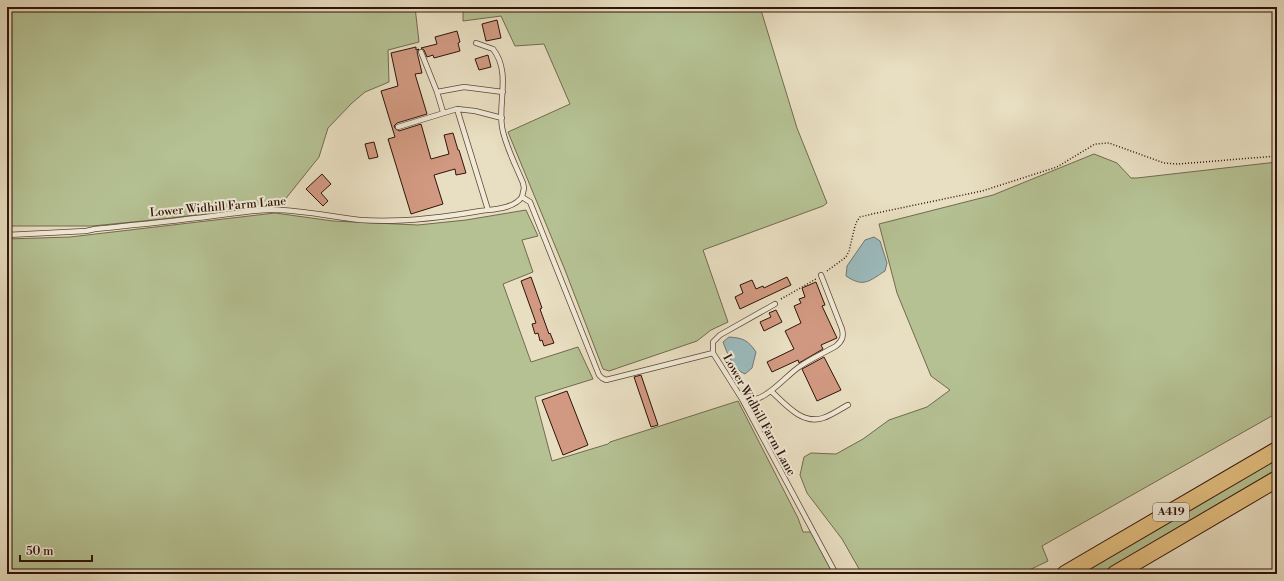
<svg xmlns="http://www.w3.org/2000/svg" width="1284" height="581" font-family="'Libre Bodoni',serif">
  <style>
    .green { fill: #b5c193; stroke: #726a4e }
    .water { fill: #9bbabc; stroke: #707774 }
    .building { fill: #d19981; stroke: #301309 }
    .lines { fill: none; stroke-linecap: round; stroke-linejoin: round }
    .lane-casing { stroke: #5e4637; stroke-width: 6 }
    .highway-casing { stroke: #301309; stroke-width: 18 }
    .path { stroke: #301309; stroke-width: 1.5; stroke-dasharray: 1 2; stroke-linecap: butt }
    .lane { stroke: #f0ead7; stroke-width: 4.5 }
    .highway { stroke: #e4bf80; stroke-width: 16 }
    .labels { text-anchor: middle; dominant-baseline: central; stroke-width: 4; stroke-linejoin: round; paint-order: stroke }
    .shield { fill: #f0ead7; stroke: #6a5447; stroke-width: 1 }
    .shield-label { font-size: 11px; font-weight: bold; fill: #301309 }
    .street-label { font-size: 12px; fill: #301309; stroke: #f0ead7 }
  </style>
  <rect width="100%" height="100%" fill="#e8dec1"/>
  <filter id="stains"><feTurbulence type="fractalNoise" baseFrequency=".005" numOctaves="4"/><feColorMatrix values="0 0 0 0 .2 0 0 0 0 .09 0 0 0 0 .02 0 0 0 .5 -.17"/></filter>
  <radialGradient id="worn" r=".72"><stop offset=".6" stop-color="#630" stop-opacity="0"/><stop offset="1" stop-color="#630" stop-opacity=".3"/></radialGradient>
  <path class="green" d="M7 7H415L419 42 388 50 389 82 365 92 352 103 328 128 319 157 283 202 270 201 266 206 163 219 92 226H7Z
    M463 7H760L797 128 827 203 823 206 703 250 728 322 711 330 697 341 609 371 603 369 565 270 508 132 570 104 544 44 515 46 501 16 463 21Z
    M1094 154 1117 163 1131 178H1137L1277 162V413L1042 546 1048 561 1021 574H862L842 539 807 493 800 475 804 457 811 453 836 454 863 439 889 420 927 407 950 390 931 376 897 293 879 224 993 195Z
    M526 210 538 236 522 240 533 272 503 284 531 362 578 347 593 379 535 397 552 461 608 444 610 442 738 401 798 518 803 532H812L836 574H7V239L70 237 275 213 333 221 418 225 466 220Z
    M1277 458V471L1101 574H1078Z"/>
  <path class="water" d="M874 237 880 241 887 263 885 271C869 281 864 288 846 276L847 266 865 240Z
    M729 337C743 338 748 340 756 352L752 368 745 374C733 369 728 355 723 342Z"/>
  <path class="building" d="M497 20 501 38 486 41 482 24Z
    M457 31 460 42 458 43 460 51 434 58 433 55 427 57 424 50 421 48 437 44 435 37Z
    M416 47V50L419 49 417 52 422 73 415 74 427 114 397 123 394 126 395 128 399 131 421 124 431 159 449 154 444 135 453 133 458 150H459L466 173 456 175 455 169 434 175 443 204 411 214 388 139 395 137 381 91 398 86 391 53Z
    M488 55 491 67 479 70 475 59Z
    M374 142 378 157 369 159 365 144Z
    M322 174 331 184 321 193 328 201 323 206 306 189Z
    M531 277 542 308 540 309 549 334 550 333 554 343 544 346 542 340 540 341 538 333 535 334 532 324 536 323 521 281Z
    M787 277 791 285 740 309 735 297 743 293 740 285 752 280 756 289 763 286 764 288Z
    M816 282 825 305 822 306 837 338 821 345 823 349 799 363 798 360 772 372 767 362 794 349 785 331 801 323 794 306 801 303 799 299 805 297 802 288Z
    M776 310 782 322 764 331 760 322 771 317 769 313Z
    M824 357 841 390 817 401 802 369Z
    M641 375 658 425 651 427 634 377Z
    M567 391 588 445 563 455 542 400Z"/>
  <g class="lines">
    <defs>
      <path id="lane" d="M476 43 493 49C511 72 498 101 502 127 505 145 516 166 523 183L524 188 522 197 530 202 599 375 602 378 606 380 713 353
        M421 52 437 92 443 112
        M437 92 464 87 503 92
        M457 109 488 210
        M398 127 457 109 475 111 502 118
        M7 235 86 231 95 229C135 225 174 221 213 216 232 214 251 210 270 210 301 209 330 217 360 220 400 223 440 218 480 211 494 209 513 209 522 197
        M713 353 742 399 836 574
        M713 353V342L720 335 775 304
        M771 391C785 404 802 425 823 418 832 415 840 409 848 405
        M742 399C763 406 783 378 799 367 810 359 824 353 836 346 842 341 844 337 842 329L821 275"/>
      <path id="highway" d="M1065 574 1277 450
        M1115 574 1277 479"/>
    </defs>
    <use href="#lane" class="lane-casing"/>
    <use href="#highway" class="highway-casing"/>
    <path class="path" d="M827 271 846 257 849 251 855 226 857 221 860 217 872 214 982 191 1057 167 1095 144 1109 143 1164 163 1178 164 1277 156
      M781 299 816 279"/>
    <use href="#lane" class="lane"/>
    <use href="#highway" class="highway"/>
  </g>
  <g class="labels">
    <rect class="shield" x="1153" y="503" width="36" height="18" rx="3"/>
    <g class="shield-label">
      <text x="1171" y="512">A419</text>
    </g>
    <g class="street-label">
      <text transform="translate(218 207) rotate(-5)">Lower Widhill Farm Lane</text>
      <text transform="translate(759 415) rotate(61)">Lower Widhill Farm Lane</text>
    </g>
  </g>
  <rect width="1284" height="581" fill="none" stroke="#e8dec1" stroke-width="24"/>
  <rect x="8" y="8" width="1268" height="565" fill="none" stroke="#301309" stroke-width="2"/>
  <rect x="12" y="12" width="1260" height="557" fill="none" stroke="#301309"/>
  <path d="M20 555v6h72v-6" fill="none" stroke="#301309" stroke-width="2"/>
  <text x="26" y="555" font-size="12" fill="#301309" stroke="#f0ead7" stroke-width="3" paint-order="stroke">50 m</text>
  <rect width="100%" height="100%" filter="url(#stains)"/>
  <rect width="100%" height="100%" fill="url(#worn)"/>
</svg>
